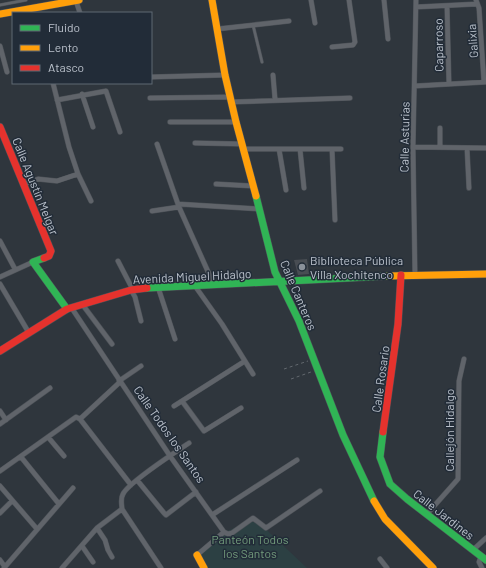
<svg xmlns="http://www.w3.org/2000/svg" width="486" height="568" font-family="Barlow,sans-serif">
  <style>
    .green { fill: #2c4043 }
    .building { fill: #484d53 }
    .lines { fill: none; stroke-linecap: round; stroke-linejoin: round }
    .lane-casing { stroke: #4d5258; stroke-width: 3.5 }
    .street-casing { stroke: #4d5258; stroke-width: 5.5 }
    .fast-casing { stroke: #4d5258; stroke-width: 8 }
    .slow-casing { stroke: #4d5258; stroke-width: 8 }
    .jam-casing { stroke: #4d5258; stroke-width: 8 }
    .path { stroke: #62686e; stroke-width: 1; stroke-dasharray: 3 3; stroke-linecap: butt }
    .lane { stroke: #60646a; stroke-width: 2.5 }
    .street { stroke: #60646a; stroke-width: 4.5 }
    .fast { stroke: #30b455; stroke-width: 7 }
    .slow { stroke: #ff9f0a; stroke-width: 7 }
    .jam { stroke: #e5322d; stroke-width: 7 }
    .poi-dot { fill: #8a919a; stroke: #222c38; stroke-width: 1.5 }
    .labels { text-anchor: middle; dominant-baseline: central; stroke-width: 3; stroke-linejoin: round; paint-order: stroke }
    .street-label { font-size: 12px; fill: #bbc2cc; stroke: #222c38 }
    .poi-label { font-size: 12px; fill: #bbc2cc; stroke: #222c38; text-anchor: start }
    .park-label { font-size: 12px; fill: #739c7c; stroke: #222c38 }
  </style>
  <rect width="100%" height="100%" fill="#2f363d"/>
  <path class="green" d="M254 518 307 568H205L199 553 224 532 230 530Z"/>
  <path class="building" d="M307 259 309 274 298 275 294 260Z"/>
  <g class="lines">
    <defs>
      <path id="lane" d="M0 5 26 0
        M253 25 262 62"/>
      <path id="street" d="M311 0 315 23
        M384 0 388 39
        M476 0 479 8 484 82
        M76 1 80 13
        M447 6 449 84
        M416 7 477 4
        M217 29 289 21
        M0 46 7 72
        M332 47 353 45 355 42 349 0
        M273 75 275 99
        M151 77 225 75
        M53 83 69 147 78 174 91 201
        M415 86 486 82
        M82 94 93 127
        M150 98 230 97
        M57 100 106 91 120 132
        M231 102 350 98
        M170 122H236
        M440 128V147
        M195 143 242 144
        M157 144 179 207 214 285
        M413 147 486 148
        M467 148 469 188
        M243 149H341
        M279 149 286 190
        M300 149 304 188
        M332 149 335 220
        M24 184 38 179 57 181 78 174
        M216 184 253 186
        M178 204 260 209
        M152 211 179 207
        M0 241 15 269
        M118 261 133 290
        M415 275 413 147 416 0
        M0 277 33 262
        M0 284 29 333
        M195 286 222 324 253 374
        M158 287 175 339
        M131 290 135 297 141 321
        M82 304 112 344
        M71 307 170 456 224 532 228 534 232 533 253 518 266 528 320 491
        M119 381 141 366
        M182 401 204 431 241 408
        M174 406 245 361
        M0 411 6 420
        M80 419 120 382
        M0 424 50 388
        M48 437 64 456
        M21 457 59 504
        M0 471 76 417 80 419 131 485
        M137 480 164 513 166 515 196 492
        M0 486 37 529
        M122 509C122 505 120 499 123 494 128 483 177 451 189 443
        M122 509 161 568
        M0 513 12 501
        M427 514 458 479 459 381 464 359
        M212 515 297 460
        M97 528 105 540 108 550 112 557
        M82 546 93 562
        M473 550 486 538
        M197 555 224 532
        M481 556 479 562 482 568
        M380 559 387 568
        M0 560 5 567
        M4 568 73 488
        M62 568 97 528 122 509"/>
      <path id="fast" d="M256 196 275 272 299 321 343 435 374 501
        M44 258 33 262 67 309
        M147 288 388 276
        M383 432 380 457 390 484 407 499 486 560"/>
      <path id="slow" d="M212 0 225 75 236 122 256 196
        M0 14 79 0
        M388 276 486 274
        M374 501 385 519 433 568
        M197 555 204 568"/>
      <path id="jam" d="M0 127 51 251 49 256 44 258
        M0 351 67 309 131 290 147 288
        M383 432 398 324 401 275"/>
    </defs>
    <use href="#lane" class="lane-casing"/>
    <use href="#street" class="street-casing"/>
    <use href="#fast" class="fast-casing"/>
    <use href="#slow" class="slow-casing"/>
    <use href="#jam" class="jam-casing"/>
    <path class="path" d="M284 369 308 361
      M291 379 311 372"/>
    <use href="#lane" class="lane"/>
    <use href="#street" class="street"/>
    <use href="#fast" class="fast"/>
    <use href="#slow" class="slow"/>
    <use href="#jam" class="jam"/>
  </g>
  <circle class="poi-dot" cx="302" cy="267" r="4"/>
  <g class="labels">
    <g class="street-label">
      <text transform="translate(472 41) rotate(-94)">Galixia</text>
      <text transform="translate(438 45) rotate(-91)">Caparroso</text>
      <text transform="translate(404 137) rotate(-89)">Calle Asturias</text>
      <text transform="translate(36 186) rotate(68)">Calle Agustín Melgar</text>
      <text transform="translate(192 276) rotate(-3)">Avenida Miguel Hidalgo</text>
      <text transform="translate(299 295) rotate(67)">Calle Canteros</text>
      <text transform="translate(380 379) rotate(-82)">Calle Rosario</text>
      <text transform="translate(449 430) rotate(-90)">Callejón Hidalgo</text>
      <text transform="translate(170 434) rotate(55)">Calle Todos los Santos</text>
      <text transform="translate(444 514) rotate(38)">Calle Jardines</text>
    </g>
    <g class="poi-label">
      <text x="310" y="260">Biblioteca Pública<tspan x="310" dy="14">Villa Xochitenco</tspan></text>
    </g>
    <g class="park-label">
      <text x="250" y="539">Panteón Todos<tspan x="250" dy="14">los Santos</tspan></text>
    </g>
  </g>
  <rect x="12" y="12" width="140" height="72" fill="#222c38" stroke="#5f6873"/>
  <rect x="20" y="25" width="20" height="6" fill="#30b455" stroke="#5f6873"/>
  <text x="48" y="32" font-size="12" fill="#bbc2cc">Fluido</text>
  <rect x="20" y="45" width="20" height="6" fill="#ff9f0a" stroke="#5f6873"/>
  <text x="48" y="52" font-size="12" fill="#bbc2cc">Lento</text>
  <rect x="20" y="65" width="20" height="6" fill="#e5322d" stroke="#5f6873"/>
  <text x="48" y="72" font-size="12" fill="#bbc2cc">Atasco</text>
</svg>
